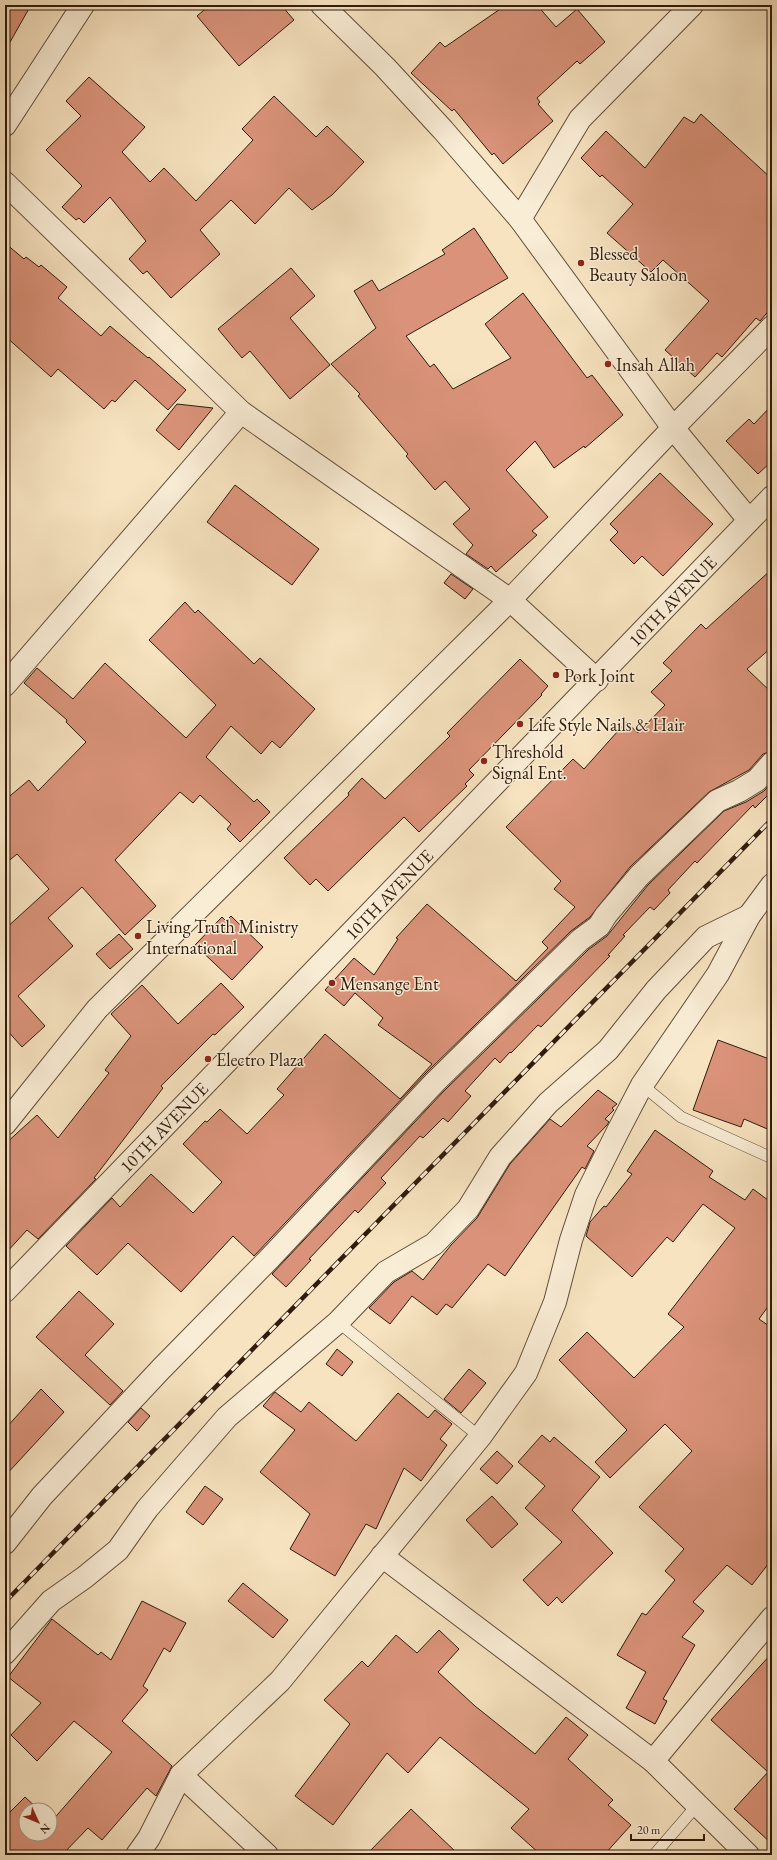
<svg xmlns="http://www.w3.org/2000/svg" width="777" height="1860" font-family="'EB Garamond',serif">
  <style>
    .building { fill: #da937a; stroke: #301b0c }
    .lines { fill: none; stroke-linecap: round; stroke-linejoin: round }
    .lane-casing { stroke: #624d39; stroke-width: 12 }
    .street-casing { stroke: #624d39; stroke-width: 24 }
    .lane { stroke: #faedd6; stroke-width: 11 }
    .street { stroke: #faedd6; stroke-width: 22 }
    .rail-casing { stroke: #301b0c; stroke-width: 4.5 }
    .rail { stroke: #faedd6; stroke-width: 3; stroke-dasharray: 9; stroke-linecap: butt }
    .poi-dot { fill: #8f2418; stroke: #faedd6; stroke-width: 1.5 }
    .labels { text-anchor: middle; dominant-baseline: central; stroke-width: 3; stroke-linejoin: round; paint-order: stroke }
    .poi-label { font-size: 18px; fill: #301b0c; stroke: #faedd6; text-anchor: start }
    .street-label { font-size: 18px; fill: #301b0c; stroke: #faedd6 }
  </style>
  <rect width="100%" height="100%" fill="#f7e3c0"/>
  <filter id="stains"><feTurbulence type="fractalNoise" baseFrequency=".005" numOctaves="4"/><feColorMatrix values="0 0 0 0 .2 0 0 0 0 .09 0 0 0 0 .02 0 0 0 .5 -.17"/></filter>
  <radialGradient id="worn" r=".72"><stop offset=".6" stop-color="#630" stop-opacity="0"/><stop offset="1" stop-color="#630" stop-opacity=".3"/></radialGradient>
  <path class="building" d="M5 5H31L5 51Z
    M210 5H281L294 20 239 66 197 16Z
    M506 5H537L556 27 577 9 605 42 580 64 577 61 537 98 540 102 538 104 553 121 503 164 494 153 492 155 454 109 452 111 411 73 440 42 445 47Z
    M89 77 145 127 122 152 150 182 164 168 196 201 253 140 242 129 274 96 316 137 327 126 364 162 332 195 312 210 289 188 255 224 231 200 200 230 220 254 171 298 147 271 143 274 129 259 146 241 110 197 84 223 79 218 76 220 62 207 82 186 46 150 81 116 66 101Z
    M701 114 772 179V307L760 321 756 318 722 357 717 353 695 377 665 350 709 301 663 260 651 272 607 233 633 204 602 175 600 177 581 158 606 131 645 168 684 117 694 123Z
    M474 228 508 278 406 336 430 367 434 364 453 389 511 358 485 324 523 293 587 378 592 375 623 415 585 448 584 446 554 468 535 441 506 470 548 517 532 531 537 535 496 572 491 566 488 569 466 554 473 545 453 524 470 509 445 481 435 490 406 456 408 454 358 396 360 394 331 364 376 328 354 291 372 280 379 291 445 254 442 250Z
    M5 243 24 259 26 257 39 267 41 265 67 287 58 298 101 336 110 326 148 358 149 357 186 390 168 410 135 380 115 402 112 400 104 409 58 369 51 377 5 336Z
    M291 268 315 296 290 318 330 365 290 399 250 351 242 358 218 329Z
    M177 404 213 408 179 450 156 430Z
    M772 405V461L758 474 726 441 749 419 754 424Z
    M660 473 713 524 663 576 642 556 634 564 610 540 618 532 610 524Z
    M235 485 319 549 292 585 207 522Z
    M772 569V647L747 669 772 693V751L763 754 749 770 709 792 630 867 590 917 571 931 426 1073 254 1256 233 1236 181 1292 128 1243 97 1275 66 1246 112 1198 120 1207 151 1174 193 1213 222 1182 183 1144 205 1121 207 1122 220 1109 247 1134 284 1095 277 1089 325 1034 400 1099 432 1064 378 1025 383 1018 355 993 344 1006 325 990 354 958 374 975 398 939 396 938 427 904 516 981 548 948 542 942 575 907 554 889 561 881 506 827 573 759 584 769 626 722 638 733 665 705 651 692 672 671 663 663 701 624 706 629Z
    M451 574 473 589 465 599 444 583Z
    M185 602 195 613 198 610 254 664 260 658 315 709 280 748 272 741 261 754 231 726 206 757 254 802 257 799 270 812 240 842 227 829 231 824 200 795 193 803 180 792 115 860 156 906 125 935 82 887 48 918 73 946 18 996 45 1026 22 1047 5 1028V929L49 889 17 854 5 864V800L29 780 38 791 86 742 66 722 67 720 24 683 37 668 73 699 105 663 186 738 216 705 149 640Z
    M520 659 548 686 541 694 542 695 469 770 474 775 465 784 467 786 419 832 404 817 328 891 316 879 310 885 284 858 349 795 348 793 362 778 385 799 450 736 447 733Z
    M772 782V791L755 808 753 805 697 863 695 861 668 890 670 893 654 910 650 907 623 935 625 936 608 955 610 956 541 1027 538 1025 511 1053 510 1052 500 1063 495 1058 465 1091 471 1096 448 1122 443 1118 423 1138 420 1136 381 1178 386 1183 358 1213 355 1210 309 1259 311 1260 286 1287 272 1274 444 1091 588 950 607 936 648 885 724 811 746 802 764 791Z
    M231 916 263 947 232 980 195 945 222 917 226 921Z
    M119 934 133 949 110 969 96 954Z
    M221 983 244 1007 215 1035 213 1034 161 1086 163 1088 94 1178 96 1179 38 1239 27 1230 5 1254V1144L37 1115 58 1138 109 1073 105 1070 131 1036 111 1014 142 985 178 1024Z
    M718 1040 772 1060V1131L744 1119 741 1127 693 1110Z
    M598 1090 617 1104 612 1108 614 1110 605 1119 609 1122 607 1125 587 1146 594 1151 585 1169 582 1167 505 1276 488 1264 452 1308 446 1304 437 1315 412 1296 390 1324 369 1308 394 1282 412 1271 423 1280 451 1245 477 1218 510 1164 550 1119 561 1127Z
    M655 1130 713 1171 709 1177 745 1200 753 1189 772 1203V1301L759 1319 772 1328V1559L752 1585 727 1565 693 1602 704 1611 682 1637 695 1645 663 1699 667 1701 655 1724 626 1708 646 1672 617 1655 642 1613 646 1615 675 1580 665 1571 684 1549 639 1507 692 1451 665 1424 610 1478 595 1462 627 1430 559 1360 587 1332 634 1378 684 1327 668 1314 735 1228 703 1204 673 1242 667 1237 632 1277 586 1236 590 1222 604 1206 606 1207 632 1174 627 1171Z
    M79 1291 114 1324 85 1355 123 1391 110 1405 36 1337Z
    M337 1349 353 1362 342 1376 326 1364Z
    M469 1369 486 1383 461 1413 444 1399Z
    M41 1389 64 1412 5 1476V1429Z
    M275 1392 301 1412 309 1402 356 1441 398 1393 428 1418 435 1410 452 1424 440 1439 447 1445 421 1481 404 1468 376 1529 366 1524 335 1576 290 1549 310 1514 260 1472 295 1430 263 1406Z
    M141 1408 150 1416 137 1431 128 1422Z
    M542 1435 550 1442 554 1437 600 1477 572 1510 613 1553 562 1603 557 1597 548 1606 523 1580 562 1542 525 1508 545 1486 518 1462Z
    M497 1451 513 1466 497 1484 480 1469Z
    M205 1486 223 1499 203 1525 186 1512Z
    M492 1496 518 1524 492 1548 466 1520Z
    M243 1583 288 1620 273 1638 228 1601Z
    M142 1601 186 1623 170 1652 164 1648 143 1686 148 1690 122 1721 172 1766 156 1796 147 1788 102 1840 88 1828 62 1855H5V1817L25 1797 39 1810H26V1834H50V1821L51 1822 112 1752 74 1721 37 1761 11 1735 41 1703 8 1677 52 1619 98 1655 101 1652 111 1660Z
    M439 1630 459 1649 438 1672 475 1706 535 1754 566 1717 588 1735 568 1759 613 1800 608 1805 631 1825 604 1855H541L511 1828 529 1809 440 1737 408 1773 387 1753 333 1825 295 1796 350 1724 324 1700 362 1661 368 1667 396 1635 417 1653Z
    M772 1653V1844L734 1809 768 1772 711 1720Z
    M411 1809 459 1855H366Z"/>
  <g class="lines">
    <defs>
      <path id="lane" d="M642 1085 681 1117 772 1158
        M338 1322 480 1437
        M654 1855 698 1804"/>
      <g id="street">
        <path d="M322 5 385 67 443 130 520 219"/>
        <path d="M692 5 580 119 520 219 673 428 749 520"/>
        <path d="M5 125 83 5"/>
        <path d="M5 183 241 412 510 600 597 680"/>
        <path d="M5 685 241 412"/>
        <path d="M5 1124 97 1009 510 600 673 428 772 327"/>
        <path id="s1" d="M5 1291 772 497"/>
        <path d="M5 1543 42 1496 161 1369 270 1258 435 1082 580 940 599 926 606 915 639 876 717 801 739 791 757 780 772 763"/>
        <path d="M382 1556 653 1761 748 1855"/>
        <path d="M5 1653 51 1601 85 1577 118 1550 147 1509 227 1417 338 1322 386 1272 434 1244 468 1209 500 1157 548 1103 608 1050 656 990 706 937 749 916"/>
        <path d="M653 1761 772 1618"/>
        <path d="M181 1775 267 1855"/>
        <path d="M137 1855 149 1838 181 1775 280 1681 480 1437 526 1373 555 1302 571 1240 586 1195 618 1131 642 1085 718 974 749 916 772 885"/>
      </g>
    </defs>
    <use href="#lane" class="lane-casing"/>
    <use href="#street" class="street-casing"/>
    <use href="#lane" class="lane"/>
    <use href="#street" class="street"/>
    <defs>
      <path id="rail" d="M5 1602 772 819"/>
    </defs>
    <use href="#rail" class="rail-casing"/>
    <use href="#rail" class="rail"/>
  </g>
  <g class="poi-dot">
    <circle cx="581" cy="263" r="4"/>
    <circle cx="608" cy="364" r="4"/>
    <circle cx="556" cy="675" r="4"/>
    <circle cx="520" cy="724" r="4"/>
    <circle cx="484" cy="761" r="4"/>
    <circle cx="138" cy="936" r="4"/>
    <circle cx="332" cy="983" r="4"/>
    <circle cx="208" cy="1059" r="4"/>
  </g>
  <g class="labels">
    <g class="poi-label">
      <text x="589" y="253">Blessed<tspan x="589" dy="21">Beauty Saloon</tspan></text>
      <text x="616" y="364">Insah Allah</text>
      <text x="564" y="675">Pork Joint</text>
      <text x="528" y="724">Life Style Nails &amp; Hair</text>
      <text x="492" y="751">Threshold<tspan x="492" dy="21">Signal Ent.</tspan></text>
      <text x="146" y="926">Living Truth Ministry<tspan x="146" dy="21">International</tspan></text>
      <text x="340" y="983">Mensange Ent</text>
      <text x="216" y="1059">Electro Plaza</text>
    </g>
    <g class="street-label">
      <text stroke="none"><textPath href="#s1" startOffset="960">10TH AVENUE</textPath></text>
      <text stroke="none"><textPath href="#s1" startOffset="552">10TH AVENUE</textPath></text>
      <text stroke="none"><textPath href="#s1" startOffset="228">10TH AVENUE</textPath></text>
    </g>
  </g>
  <rect width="777" height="1860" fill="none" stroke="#f7e3c0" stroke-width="20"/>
  <rect x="6" y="6" width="765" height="1848" fill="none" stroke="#301b0c" stroke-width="2"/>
  <rect x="10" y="10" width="757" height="1840" fill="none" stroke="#301b0c"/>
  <g transform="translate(38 1822) rotate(134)"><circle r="19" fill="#faedd6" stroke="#a99985"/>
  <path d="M0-3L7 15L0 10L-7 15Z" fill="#8f2418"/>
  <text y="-6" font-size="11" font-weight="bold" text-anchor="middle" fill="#301b0c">N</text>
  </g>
  <path d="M631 1834v6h73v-6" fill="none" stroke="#301b0c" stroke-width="2"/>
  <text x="637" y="1834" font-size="12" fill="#301b0c" stroke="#faedd6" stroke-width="3" paint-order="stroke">20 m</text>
  <rect width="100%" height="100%" filter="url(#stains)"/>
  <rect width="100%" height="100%" fill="url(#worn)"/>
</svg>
